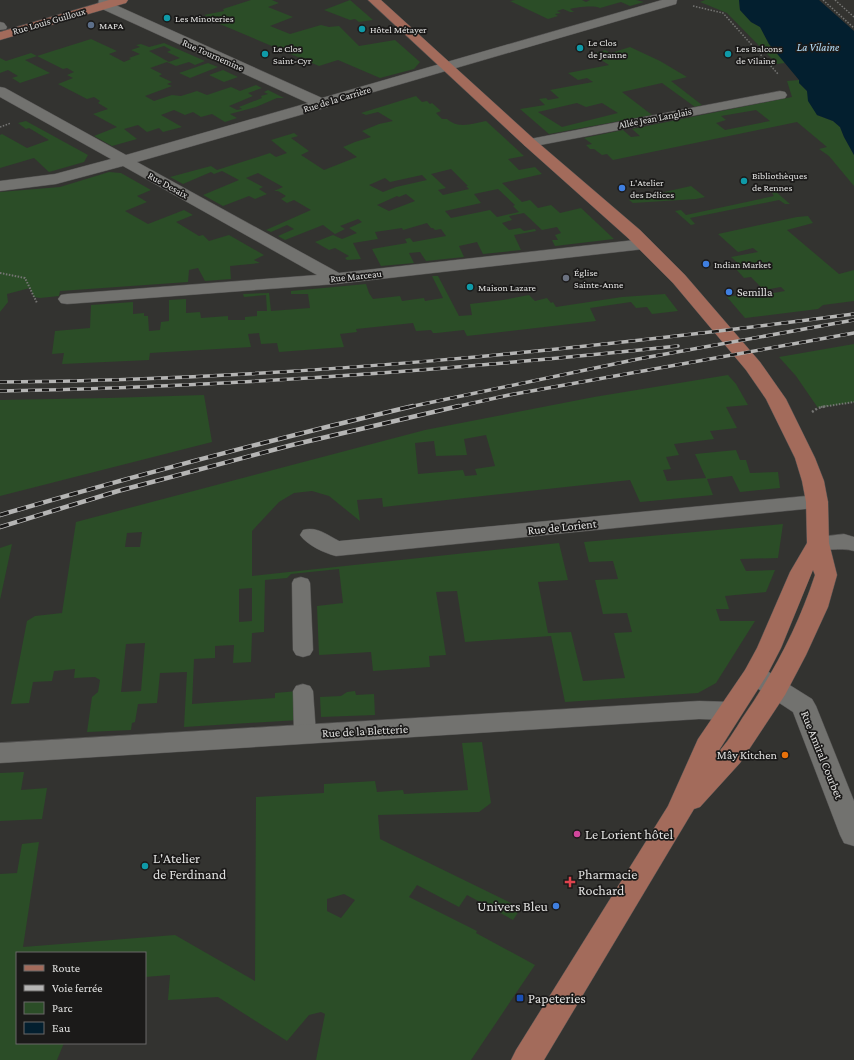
<svg xmlns="http://www.w3.org/2000/svg" width="854" height="1060" font-family="'Crimson Pro',serif">
  <style>
    .green { fill: #2b4d27; fill-rule: evenodd }
    .water { fill: #031f2f }
    .lines { fill: none; stroke-linecap: round; stroke-linejoin: round }
    .service-casing { stroke: #525150; stroke-width: 1 }
    .minor-casing { stroke: #525150; stroke-width: 1 }
    .primary-casing { stroke: #525150; stroke-width: 1 }
    .path-far2 { stroke: #757573; stroke-width: 1.5; stroke-dasharray: 1.5 1.5; stroke-linecap: butt }
    .path-far1 { stroke: #757573; stroke-width: 2; stroke-dasharray: 1.5 1.5; stroke-linecap: butt }
    .path { stroke: #757573; stroke-width: 2.5; stroke-dasharray: 2 2; stroke-linecap: butt }
    .service { fill: #72726f; fill-rule: evenodd }
    .minor { fill: #72726f; fill-rule: evenodd }
    .primary { fill: #a36b5b; fill-rule: evenodd }
    .rail-far1-casing { stroke: #b5b5b4; stroke-width: 3.5 }
    .rail-casing { stroke: #b5b5b4; stroke-width: 4.5 }
    .rail-far1 { stroke: #1b1a19; stroke-width: 2.5; stroke-dasharray: 7; stroke-linecap: butt }
    .rail { stroke: #1b1a19; stroke-width: 3; stroke-dasharray: 9; stroke-linecap: butt }
    .culture-dot { fill: #0f9aa8; stroke: #1b1a19; stroke-width: 1.5 }
    .service-dot { fill: #5c6f8a; stroke: #1b1a19; stroke-width: 1.5 }
    .shop-dot { fill: #3f7fe0; stroke: #1b1a19; stroke-width: 1.5 }
    .worship-dot { fill: #6b7280; stroke: #1b1a19; stroke-width: 1.5 }
    .food-dot { fill: #e8710a; stroke: #1b1a19; stroke-width: 1.5 }
    .hotel-dot { fill: #d1479c; stroke: #1b1a19; stroke-width: 1.5 }
    .health-dot { fill: #e0444e; stroke: #1b1a19; stroke-width: 1.5 }
    .transit-dot { fill: #1a4fb4; stroke: #1b1a19; stroke-width: 1.5 }
    .labels { text-anchor: middle; dominant-baseline: central; stroke-width: 3.5; stroke-linejoin: round; paint-order: stroke }
    .far-poi-label { font-size: 10px; fill: #e0e0df; stroke: #1b1a19; text-anchor: start }
    .far-street-label { font-size: 10px; fill: #e0e0df; stroke: #1b1a19 }
    .far-water-label { font-size: 11px; font-style: italic; fill: #b8e1fc; stroke: #1b1a19 }
    .poi-label { font-size: 12px; fill: #e0e0df; stroke: #1b1a19; text-anchor: start }
    .street-label { font-size: 12px; fill: #e0e0df; stroke: #1b1a19 }
    .near-poi-label { font-size: 14px; fill: #e0e0df; stroke: #1b1a19; text-anchor: start }
  </style>
  <rect width="100%" height="100%" fill="#333330"/>
  <path class="green" d="M251 0H272L279 3 268 7 293 17 270 26 290 34 321 25 329 27 339 26 359 46 395 40 420 62 414 69 380 78 338 60 319 66 208 19 211 18 204 15 224 11 223 9Z
    M350 0 373 20 359 22 355 19 350 20 324 10Z
    M515 0H582L586 2 590 0H636L644 2 630 6 621 2 600 8C594 5 577 7 570 9L574 12H570L563 9 557 11 561 13 555 14 558 16 548 19 510 1Z
    M705 0H739L740 10 751 22 760 27 769 44 785 63 777 64 727 13 700 2Z
    M91 39 117 51 109 54 124 62 131 59 129 58 140 54 131 50 140 47 136 45 141 44 149 47 164 43 205 61 195 65 189 62 176 66 167 62 150 68 162 74 159 76 172 82 167 84 172 86 145 96 154 101 172 95 181 96 197 91 207 95 231 87 240 91 256 85 262 88 248 93 253 96 229 106 237 110 242 109 239 107 262 98 261 96 268 94 264 92 268 90 284 98H277L256 107 230 114 237 118 225 122 212 114 201 117 193 112 185 115 174 110 161 115 182 127 163 132 159 128 147 132 138 125 124 129 137 139 112 146 94 136 117 127 93 114 108 109 98 103 100 101 94 97 87 99 58 84 73 78 67 75 74 72 67 68 63 69 37 56 25 60 50 73 20 83 12 78 18 76 8 70 0 73V58L6 61 31 53 37 56ZM164 46 171 50 167 52 180 58 169 62 149 51Z
    M630 47 660 61 687 77 671 81 702 105 695 107 662 83 622 92 652 115 549 134 520 109 545 105 539 99 546 98 548 100 559 98 550 90 593 82 587 78 578 80 568 73 609 65 592 54 605 50 611 53ZM577 103 586 107 602 103 618 113 562 127 538 112Z
    M208 63 218 67 190 78 179 73Z
    M223 70 238 77 224 82 209 75Z
    M799 80V83L807 91 817 115 833 121 840 127 844 137 854 155V186L829 156 819 149 827 147 797 122 613 160 607 154 602 155 594 149H590L586 145 592 144 584 138 623 130 631 137 640 136 632 129 792 97 787 81ZM756 110 770 121 725 130 716 123 726 120 721 116Z
    M416 96 422 102 427 101 430 104 432 103 441 111 436 113 442 119H447C458 129 472 124 486 121L524 156 508 159 519 170 535 167 542 174 502 183 522 202 530 200 538 208 551 205 560 213 581 208 614 239 555 246 552 240H558L555 235 561 233 557 227 542 230 524 213 509 216 512 220 502 223 509 230 520 228 524 231 535 229 536 231 514 235 521 250 483 254 477 242 459 246 464 257 426 261 420 252 409 253 414 263 381 266 372 249 407 243 405 239 410 238 413 242 446 236 441 229 435 230 433 228H431L427 223 403 230 402 228 375 232 378 239 353 243 361 259 347 260 345 258 349 256 335 248 329 250 315 242 333 235 342 239 357 233 349 228 362 222 358 219 340 226 345 229 335 234 323 225 285 240 278 236 294 229 287 225 271 232 266 230 311 210 294 200 287 203 281 199 286 196 278 191H274L283 187 258 173 246 178 263 187 259 189 267 194 255 199 249 196 223 206 203 195 239 180 222 171 214 174 211 172 183 184 170 177 211 166 217 170 270 153 276 157 287 153 271 140 294 133 298 136 291 138 309 151 301 155 324 170 357 157 343 147 355 142 371 137 362 131 379 124 393 121 378 112 366 115 361 113ZM451 169 468 186H466L469 189 443 195 438 190 446 188 431 174ZM422 175 427 180 396 187 383 192 369 185 385 178 390 182ZM498 189 515 205 513 206 519 212 497 217 490 210 451 218 445 211 481 203 474 194ZM406 194 415 201 389 211 377 205 397 196 399 197Z
    M26 121 88 155 84 162 49 172 34 158 0 168V135L2 134 27 148 49 140 29 128 26 129 18 123Z
    M109 172 121 173 151 190 137 196 147 202 125 211 148 224 184 210 193 215 176 222 199 236 203 235 209 241 229 235 264 255 254 260 260 263 230 266 231 279 205 281 198 268 189 270 188 282 60 291 59 296 40 298 34 297 30 288 7 294 8 302 0 312V192L60 187Z
    M691 186 705 197 696 199 633 203 629 200Z
    M775 191 790 204H785L779 200 690 218 695 224 691 225 675 211 681 210 686 215 774 196 772 193Z
    M808 216 813 223 787 230 839 274 854 270V301L823 305 818 309 745 318 727 297 752 293 756 296 785 291 781 287 764 290 751 277 744 278 736 269 742 267 731 257 758 252 753 248 738 252 718 234 797 217Z
    M432 276H438L459 316 472 315 470 304 503 300 529 295 535 301 547 298 551 303 553 302 556 307 622 297 665 294 678 311 652 314 647 307 636 308 631 302 590 308 596 321 467 336 464 330 437 333H433L431 330 416 331 413 323 356 329 357 332 340 334 344 347 279 352 277 343 261 344 259 333 248 334 251 347 150 353 149 360 62 364 64 353 52 354 55 331 90 328 91 305 133 302V314L144 313V316H148L149 331 160 330 161 322 169 321V300L186 299V313L200 312 201 318 228 316V320H245V317L257 316V311H267L266 295 244 297 243 294 269 293 271 311 310 308 308 294H291V291L366 284 369 293 373 299 400 296 402 301 424 298 425 301 443 298Z
    M854 344V402L818 408 796 376 779 357Z
    M728 375 736 384 748 405 726 407 737 428 710 431 714 439 674 444 679 455 666 457 671 469 663 470 667 481 706 478 695 454 736 450 740 460H746L750 473 778 472 780 488 740 492 732 476 707 479 713 495 640 502 630 480 383 507 382 498 357 500 360 521 329 496 312 491 294 493 279 502 252 531V576L559 543 568 580 538 582 548 633 571 632 583 681 625 678 614 633 632 632 627 613 603 614 595 580 618 579 613 561 589 562 584 542 783 524 778 558 740 559 746 571 775 570 766 592 725 596 729 609H716L720 621H755L716 683 698 693 565 702 551 636 465 642 457 591 436 592 446 655 429 656 430 667 373 671 371 652 319 655 317 606 343 603 339 569 291 574 287 578 265 580 264 632 252 633 251 662 233 663 234 645 215 646V658L194 659 192 704 275 698V693L298 691 299 720 184 727 187 672 160 673 157 703 138 704 135 722 132 723 131 730 87 732 92 697 98 692 100 680 95 677 74 678 75 669 54 671 52 681 33 682 29 703 11 704 27 621 35 616 62 613 76 522 425 430 594 397ZM486 435 495 466 475 469 477 475 465 476 463 470 418 474 415 443 434 441 436 456 467 455 464 439ZM142 532 140 547H125L127 533ZM252 588V621L239 622V589ZM145 643 141 691 121 692 126 644Z
    M204 395 212 442 0 496V400L108 398Z
    M12 544 0 600V548Z
    M355 691 356 695 374 694 375 715 321 717 320 697 341 696 347 692Z
    M482 742 491 803 479 812 378 815 380 839 521 908 513 920 467 895 459 907 417 885 409 897 477 931 476 933 535 965 471 1060H316L325 1014 321 1012 309 1015 287 1041 218 997 168 1000 170 975 145 977V953H17V1043H64L57 1060H0V874L17 873 22 844 39 842 23 947 175 935 255 981 256 797 324 793V784L375 781 377 792 403 790 404 794 468 790 462 743ZM344 894 355 900 341 918 327 911V899Z
    M24 772 21 790 47 788 42 819 0 821V773Z"/>
  <path class="water" d="M739 0H819L854 31V155L844 137 840 127 833 121 817 115 808 101 807 91 799 83V80L769 44 760 27 751 22 740 10Z"/>
  <g class="lines">
    <defs>
      <path id="service" d="M0 22 4 23 7 27 6 29 0 30Z
        M301 577 308 579 310 583 313 650 310 655 303 657 296 655 293 650 292 583 294 579Z
        M303 684 310 686 313 691 316 734 312 740 305 742 298 740 294 734 293 691 296 686Z"/>
      <path id="minor" d="M99 0H111V3L322 98 662 0H677L676 4 329 105 328 107 137 162 339 273 644 239 650 240 652 244 650 248 644 249 336 284 67 304 61 303 58 299 61 295 67 294 317 275 123 166 56 184 0 191V181L55 174 111 159 0 97V87L5 88 126 155 308 103 100 8 98 5Z
        M780 91 785 92 787 95 785 98 530 147 525 146 523 143 525 140 530 139Z
        M817 495 825 497 828 502 825 507 336 556C324 553 307 545 300 535L303 530C317 526 327 535 339 541Z
        M844 534 854 537V551C839 547 825 552 810 548L807 543 810 538Z
        M755 666 764 669 812 699 816 706 854 801V846L844 843 840 835 793 712 746 681 743 675 746 669Z
        M699 701 730 702 739 704 743 711 739 718 730 720 699 719 0 763V743Z"/>
      <path id="primary" d="M109 0H128L126 3 0 40V32Z
        M368 0H381L535 140 640 230 685 275 760 362 786 399 815 458 824 481 828 502 829 543 837 575 828 607 806 655 785 695 740 763 700 807 694 809 544 1060H511L516 1050 668 806 698 739 745 670 757 648 790 572 807 543 806 502 802 481 795 458 766 399 746 370 673 283 628 238 525 146ZM813 570 815 575C798 627 774 672 743 717 735 730 727 743 716 755L767 675 781 648Z"/>
    </defs>
    <use href="#service" class="service-casing"/>
    <use href="#minor" class="minor-casing"/>
    <use href="#primary" class="primary-casing"/>
    <path class="path-far2" d="M823 0 854 28
      M835 0 854 17
      M693 6 723 13 778 74
      M0 127 11 123"/>
    <path class="path-far1" d="M0 273 25 278 37 303
      M821 407 854 402"/>
    <path class="path" d="M812 412 818 408 827 406"/>
    <use href="#service" class="service"/>
    <use href="#minor" class="minor"/>
    <use href="#primary" class="primary"/>
    <defs>
      <path id="rail-far1" d="M0 382C286 380 571 351 854 314
        M0 391C227 387 452 370 678 346
        M409 407 638 359 854 320
        M455 407 509 395 854 333"/>
      <path id="rail" d="M0 515C137 475 274 439 413 406
        M0 527 118 491 292 445 459 406"/>
    </defs>
    <use href="#rail-far1" class="rail-far1-casing"/>
    <use href="#rail" class="rail-casing"/>
    <use href="#rail-far1" class="rail-far1"/>
    <use href="#rail" class="rail"/>
  </g>
  <g class="culture-dot">
    <circle cx="167" cy="18" r="4"/>
    <circle cx="362" cy="29" r="4"/>
    <circle cx="580" cy="48" r="4"/>
    <circle cx="265" cy="54" r="4"/>
    <circle cx="728" cy="54" r="4"/>
    <circle cx="744" cy="181" r="4"/>
    <circle cx="470" cy="287" r="4"/>
    <circle cx="145" cy="866" r="4"/>
  </g>
  <circle class="service-dot" cx="91" cy="25" r="4"/>
  <g class="shop-dot">
    <circle cx="622" cy="188" r="4"/>
    <circle cx="706" cy="264" r="4"/>
    <circle cx="729" cy="292" r="4"/>
    <circle cx="556" cy="906" r="4"/>
  </g>
  <circle class="worship-dot" cx="566" cy="278" r="4"/>
  <circle class="food-dot" cx="785" cy="755" r="4"/>
  <circle class="hotel-dot" cx="577" cy="834" r="4"/>
  <path class="health-dot" d="M568 876h4v4h4v4h-4v4h-4v-4h-4v-4h4z"/>
  <rect class="transit-dot" x="516" y="994" width="8" height="8" rx="2"/>
  <g class="labels">
    <g class="far-poi-label">
      <text x="175" y="18">Les Minoteries</text>
      <text x="99" y="25">MAPA</text>
      <text x="370" y="29">Hôtel Métayer</text>
      <text x="588" y="42">Le Clos<tspan x="588" dy="12">de Jeanne</tspan></text>
      <text x="273" y="48">Le Clos<tspan x="273" dy="12">Saint-Cyr</tspan></text>
      <text x="736" y="48">Les Balcons<tspan x="736" dy="12">de Vilaine</tspan></text>
      <text x="752" y="175">Bibliothèques<tspan x="752" dy="12">de Rennes</tspan></text>
      <text x="630" y="182">L'Atelier<tspan x="630" dy="12">des Délices</tspan></text>
      <text x="714" y="264">Indian Market</text>
      <text x="574" y="272">Église<tspan x="574" dy="12">Sainte-Anne</tspan></text>
      <text x="478" y="287">Maison Lazare</text>
    </g>
    <g class="far-street-label">
      <text transform="translate(49 21) rotate(-16)">Rue Louis Guilloux</text>
      <text transform="translate(213 55) rotate(24)">Rue Tournemine</text>
      <text transform="translate(337 99) rotate(-17)">Rue de la Carrière</text>
      <text transform="translate(655 118) rotate(-11)">Allée Jean Langlais</text>
      <text transform="translate(168 185) rotate(29)">Rue Desaix</text>
      <text transform="translate(356 276) rotate(-6)">Rue Marceau</text>
    </g>
    <g class="far-water-label">
      <text x="818" y="47">La Vilaine</text>
    </g>
    <g class="poi-label">
      <text x="737" y="292">Semilla</text>
      <text x="777" y="755" text-anchor="end">Mây Kitchen</text>
    </g>
    <g class="street-label">
      <text transform="translate(562 527) rotate(-6)">Rue de Lorient</text>
      <text transform="translate(365 731) rotate(-3)">Rue de la Bletterie</text>
      <text transform="translate(822 755) rotate(68)">Rue Amiral Courbet</text>
    </g>
    <g class="near-poi-label">
      <text x="585" y="834">Le Lorient hôtel</text>
      <text x="153" y="858">L'Atelier<tspan x="153" dy="16">de Ferdinand</tspan></text>
      <text x="578" y="874">Pharmacie<tspan x="578" dy="16">Rochard</tspan></text>
      <text x="548" y="906" text-anchor="end">Univers Bleu</text>
      <text x="528" y="998">Papeteries</text>
    </g>
  </g>
  <rect x="16" y="952" width="130" height="92" fill="#1b1a19" stroke="#6a6968"/>
  <rect x="24" y="965" width="20" height="6" fill="#a36b5b" stroke="#6a6968"/>
  <text x="52" y="972" font-size="12" fill="#e0e0df">Route</text>
  <rect x="24" y="985" width="20" height="6" fill="#b5b5b4" stroke="#6a6968"/>
  <text x="52" y="992" font-size="12" fill="#e0e0df">Voie ferrée</text>
  <rect x="24" y="1002" width="20" height="12" fill="#2b4d27" stroke="#6a6968"/>
  <text x="52" y="1012" font-size="12" fill="#e0e0df">Parc</text>
  <rect x="24" y="1022" width="20" height="12" fill="#031f2f" stroke="#6a6968"/>
  <text x="52" y="1032" font-size="12" fill="#e0e0df">Eau</text>
</svg>
